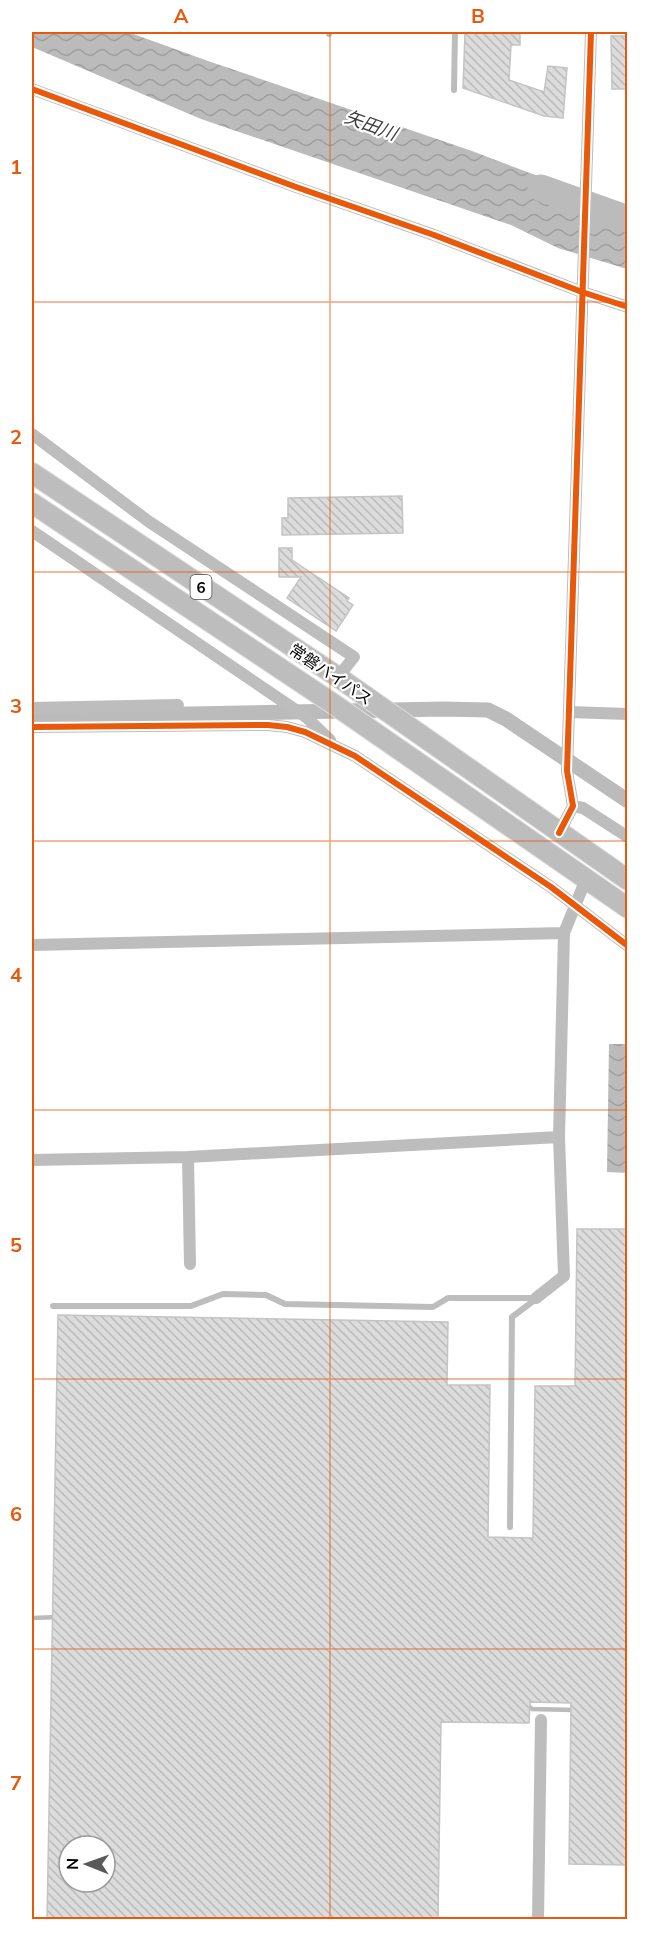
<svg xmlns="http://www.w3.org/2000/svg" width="659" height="1951" font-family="Mulish,'Noto Sans JP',sans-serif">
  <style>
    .water { fill: url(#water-waves) }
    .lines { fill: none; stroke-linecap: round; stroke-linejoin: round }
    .stream { stroke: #bbb; stroke-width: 4.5 }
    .canal { stroke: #bbb; stroke-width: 15 }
    .river { stroke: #bbb; stroke-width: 27 }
    .building { fill: url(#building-back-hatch); stroke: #c4c4c4; stroke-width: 1.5; fill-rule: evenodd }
    .trunk-casing { stroke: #dbdbdb; stroke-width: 22 }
    .service { stroke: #bdbdbd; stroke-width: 6 }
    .minor { stroke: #bdbdbd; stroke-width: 12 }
    .trunk { stroke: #bdbdbd; stroke-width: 20 }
    .cycleway-casing { stroke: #fff; stroke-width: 10 }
    .cycleway { stroke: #e8590c; stroke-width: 6 }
    .grid { fill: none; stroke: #e8590c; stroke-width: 1.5; stroke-opacity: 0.55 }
    .labels { text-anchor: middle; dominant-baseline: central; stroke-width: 4.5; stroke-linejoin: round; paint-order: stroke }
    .shield { fill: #fff; stroke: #4c4c4c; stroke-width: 1.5 }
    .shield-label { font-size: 15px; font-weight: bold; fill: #000 }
    .street-label { font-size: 16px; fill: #000; stroke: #fff }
    .water-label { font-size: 18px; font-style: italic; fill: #3f3f3f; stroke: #fff }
    .neatline { fill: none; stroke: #e8590c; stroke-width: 2 }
    .grid-label { font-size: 20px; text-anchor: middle; font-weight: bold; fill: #e8590c }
  </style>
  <defs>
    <pattern id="water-waves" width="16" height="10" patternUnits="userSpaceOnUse" patternTransform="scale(1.5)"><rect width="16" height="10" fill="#bbb"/><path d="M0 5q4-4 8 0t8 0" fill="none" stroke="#9f9f9f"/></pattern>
    <pattern id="building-back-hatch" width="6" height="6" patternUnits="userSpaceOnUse" patternTransform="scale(1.5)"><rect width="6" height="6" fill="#dcdcdc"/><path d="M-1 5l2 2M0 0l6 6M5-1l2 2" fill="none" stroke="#bbb"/></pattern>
  </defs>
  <rect width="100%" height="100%" fill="#fff"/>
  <path class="water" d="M32 32H128L208 61 472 151 538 176 582 204 627 217V269L558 248 511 225 201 119 32 47Z
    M609 1044H627V1173L607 1172Z"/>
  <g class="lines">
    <path class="stream" d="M32 1618 59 1617
      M525 1703 532 1709 574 1710"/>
    <path class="canal" d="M32 717 443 709 488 710 506 719 628 801"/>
    <path class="river" d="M541 188 628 219"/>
  </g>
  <path class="building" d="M465 32 520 34V45H511L509 80 544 92 548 66 567 68 563 118 544 116 463 88Z
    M611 36H627V89H612Z
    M402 496 403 533 282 535V518H288V498Z
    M279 548H292V560L349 598 347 601 353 605 336 631 287 598 301 577H279Z
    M577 1229H627V1865L569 1864 571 1703 530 1702 529 1723 441 1722 438 1920H47L58 1315 448 1322 447 1385H490L488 1537 533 1538 535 1386H575ZM69 1846H105V1882H69Z"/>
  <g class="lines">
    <defs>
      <path id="trunk" d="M32 473 338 677 628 880
        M32 503 332 703 628 908"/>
    </defs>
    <use href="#trunk" class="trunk-casing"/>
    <path class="service" d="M329 34V32
      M454 90 455 32
      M53 1306H191L223 1294 266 1295 285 1304 433 1307 448 1298H536
      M510 1527 512 1317 536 1299"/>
    <path class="minor" d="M32 89 296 187 434 235 582 292 628 307
      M32 434 148 521 354 657 338 677
      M32 531 306 717 330 740
      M32 708 178 705
      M569 712 628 714
      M32 727 268 725 287 727 305 732 355 756 551 887 628 946
      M573 806 583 808 628 837
      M559 833 573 806 567 771 591 32
      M32 945 564 933
      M188 1157 190 1264
      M32 1160 188 1157 559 1137
      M536 1298 564 1276 559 1137 564 933 586 879
      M538 1920 541 1720"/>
    <use href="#trunk" class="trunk"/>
    <defs>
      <path id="cycleway" d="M32 89 296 187 434 235 582 292 628 307
        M32 727 268 725 287 727 305 732 355 756 551 887 628 946
        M559 833 573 806 567 771 591 32"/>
    </defs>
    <use href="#cycleway" class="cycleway-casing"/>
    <use href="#cycleway" class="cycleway"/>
  </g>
  <path class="grid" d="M330 32V1920M32 302H628M32 572H628M32 841H628M32 1110H628M32 1379H628M32 1649H628"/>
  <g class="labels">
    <rect class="shield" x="190.5" y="575" width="21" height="24" rx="4.5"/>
    <g class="shield-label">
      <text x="201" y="587">6</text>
    </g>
    <g class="street-label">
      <text transform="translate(331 674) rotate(34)">常磐バイパス</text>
    </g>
    <g class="water-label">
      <text transform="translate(371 125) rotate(20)">矢田川</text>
    </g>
  </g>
  <rect width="659" height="1951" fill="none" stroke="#ffffff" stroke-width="66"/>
  <g transform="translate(87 1864) rotate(271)"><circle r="28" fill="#ffffff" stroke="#999999" stroke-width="1.5"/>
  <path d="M0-4.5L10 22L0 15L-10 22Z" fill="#595959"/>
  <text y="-9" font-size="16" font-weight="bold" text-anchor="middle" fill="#000000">N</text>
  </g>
  <rect x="33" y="33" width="593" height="1885" class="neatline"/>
  <g class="grid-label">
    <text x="181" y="23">A</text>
    <text x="478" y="23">B</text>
    <text x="16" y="174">1</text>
    <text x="16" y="444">2</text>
    <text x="16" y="713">3</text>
    <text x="16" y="982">4</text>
    <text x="16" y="1252">5</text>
    <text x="16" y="1521">6</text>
    <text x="16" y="1790">7</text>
  </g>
</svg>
